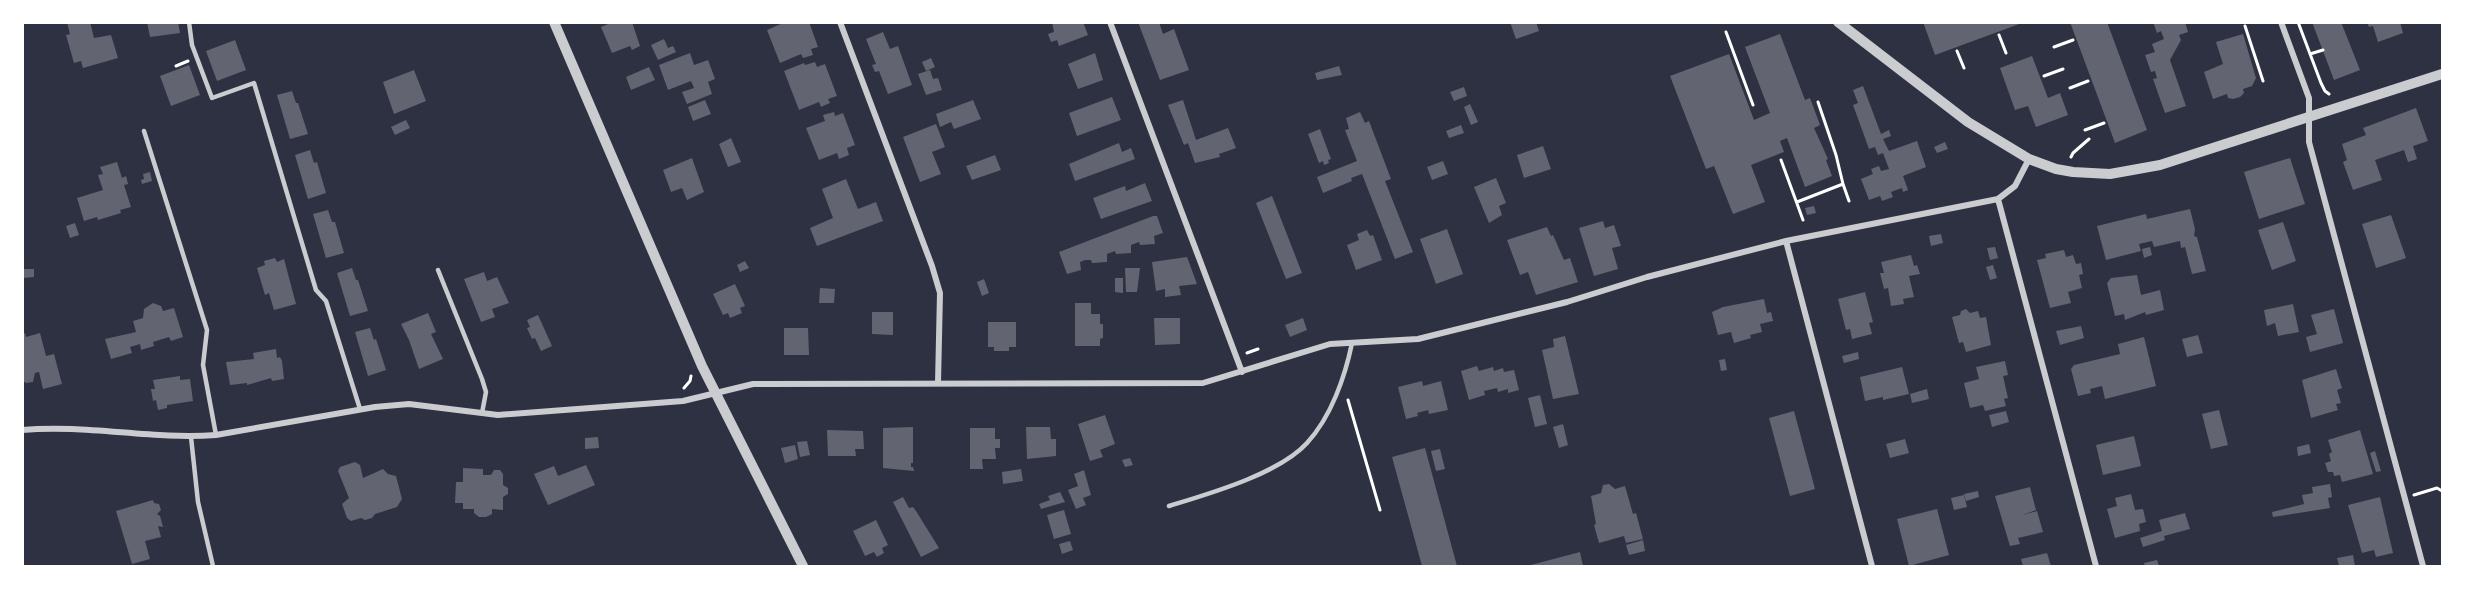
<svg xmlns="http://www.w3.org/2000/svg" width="2465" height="589" font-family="Poppins,sans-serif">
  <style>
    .building { fill: #626471 }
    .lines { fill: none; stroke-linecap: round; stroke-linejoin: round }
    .path { stroke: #fff; stroke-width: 3 }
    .service { stroke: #caccd0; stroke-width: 4.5 }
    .minor { stroke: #caccd0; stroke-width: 6 }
    .tertiary { stroke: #caccd0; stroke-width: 10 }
  </style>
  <rect width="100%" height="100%" fill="#2d3142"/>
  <path class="building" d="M67 22H90L94 38 111 35 118 58 83 68 81 61 74 63 66 35 70 34Z
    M147 22H178L180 33 150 37Z
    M613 22H632L640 46 632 50 630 46 612 53 601 27Z
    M785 22H809L818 47 811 49 813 55 803 58 801 54 780 63 767 30Z
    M1052 22H1083L1088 35 1059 46 1057 40 1051 42 1048 34 1054 32Z
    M1138 22H1159L1163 34 1174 29 1189 70 1160 80Z
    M1510 22H1536L1539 31 1516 39Z
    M1923 22H2022V23L1935 55Z
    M2070 22H2107L2147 130 2115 143Z
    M2153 22H2185L2188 32 2179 35 2181 40 2170 60 2186 106 2165 113 2153 79 2157 78 2155 71 2151 72 2145 55 2155 52 2152 44 2164 39 2161 31 2157 33Z
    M2312 22H2341L2360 70 2334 80Z
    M2367 22H2400L2403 33 2378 42 2373 26 2369 27Z
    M883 32 890 49 898 46 912 85 888 94 879 71 875 72 872 65 876 64 866 39Z
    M1780 34 1805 100 1810 98 1820 125 1814 128 1828 159 1826 160 1832 176 1805 187 1787 138 1780 141 1784 152 1751 165 1765 202 1733 214 1714 166 1706 169 1670 76 1729 54 1754 120 1770 113 1745 47Z
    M2243 34 2256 78 2252 86 2243 89 2244 93 2240 97 2233 99 2228 98 2227 94 2213 99 2204 72 2223 64 2216 42Z
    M664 39 668 48 673 46 676 52 658 60 651 45Z
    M235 40 246 70 217 81 206 51Z
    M690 53 694 65 708 60 715 79 708 82 712 94 687 104 682 92 694 88 691 81 668 90 659 65Z
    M1095 53 1103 80 1078 89 1068 64Z
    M2032 56 2048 98 2060 93 2068 115 2036 127 2028 106 2015 110 2000 68Z
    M931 58 935 67 926 71 922 62Z
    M815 62 817 67 825 64 837 96 828 99 830 103 821 107 819 102 799 110 784 71 804 63 805 65Z
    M189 65 200 95 171 106 160 76Z
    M1339 66 1342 75 1317 80 1315 73Z
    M649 67 655 80 631 90 626 77Z
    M414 70 426 101 394 114 383 82Z
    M930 70 933 79 938 78 942 90 926 95 918 74Z
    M1863 86 1881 134 1889 130 1891 136 1883 139 1889 151 1917 141 1926 167 1903 176 1908 190 1903 192 1902 188 1891 192 1893 197 1882 201 1880 196 1869 200 1861 179 1873 174 1871 169 1879 166 1881 171 1889 169 1883 153 1878 155 1875 147 1869 149 1853 105 1858 103 1853 90Z
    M1464 87 1467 96 1454 101 1450 92Z
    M292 91 296 103H298L308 134 290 139 277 95Z
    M1112 97 1121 120 1077 136 1069 113Z
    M705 100 711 114 693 121 688 107Z
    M973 100 981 119 954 129 951 122 940 127 936 114Z
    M1183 100 1196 140 1228 128 1236 148 1219 154 1220 157 1195 163 1188 143 1184 145 1168 105Z
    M1470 104 1478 122 1471 125 1464 107Z
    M2416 108 2428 141 2413 146 2417 159 2408 162 2404 150 2375 160 2382 180 2353 190 2343 162 2347 160 2342 144 2366 135 2363 128Z
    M834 112 835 116 843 113 855 145 847 148 849 155 839 159 837 153 819 160 806 128 825 121 823 115Z
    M1360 112 1365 123 1369 121 1391 179 1385 181 1413 252 1395 259 1362 174 1351 178 1352 181 1323 193 1317 177 1357 161 1345 130 1349 129 1346 118Z
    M406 120 410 128 395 135 391 127Z
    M936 124 945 147 932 152 941 174 920 182 903 137Z
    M1461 125 1464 133 1449 138 1446 131Z
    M1320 129 1331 159 1328 160 1329 163 1324 165 1323 161 1319 163 1308 134Z
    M731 138 741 162 728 167 719 144Z
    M1945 142 1948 149 1937 153 1934 147Z
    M1119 143 1122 152 1131 148 1135 159 1075 181 1069 164Z
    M1543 146 1551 169 1524 178 1517 155Z
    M310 150 314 163 317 162 326 193 308 199 295 155Z
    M995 155 1001 170 972 180 966 166Z
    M692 158 704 192 687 200 682 188 671 192 663 170Z
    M2290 158 2305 204 2259 219 2244 172Z
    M1443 161 1448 174 1432 180 1427 167Z
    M117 162 122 178 126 176 128 184 124 185 131 207 120 210 121 213 98 220 97 217 84 221 77 198 103 190 98 175 103 174 100 167Z
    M150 172 152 181 142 184 141 180 144 179 143 174Z
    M1496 178 1506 203 1499 206 1502 215 1489 223 1474 187Z
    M846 179 858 209 876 202 883 221 817 246 810 228 833 218 822 189Z
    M1145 183 1152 201 1101 219 1093 198 1125 186 1126 191Z
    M1272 196 1302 273 1286 279 1256 203Z
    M1814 206 1816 213 1807 215 1805 208Z
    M2190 209 2195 229 2194 236 2197 237 2206 271 2192 274 2185 247 2181 248 2180 241 2154 247 2152 241 2139 244 2141 251 2106 260 2097 226 2146 214 2147 219Z
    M328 210 332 222H335L344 253 326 258 313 214Z
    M2391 215 2406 258 2376 268 2362 224Z
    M1153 216H1157L1163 233 1154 236 1155 244 1140 245 1139 242 1131 245V253L1116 254 1115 251 1107 254V262L1092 263 1091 260H1085L1080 262 1081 270 1067 274 1059 252Z
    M1603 221 1605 228 1614 225 1621 246 1612 248 1618 269 1594 276 1579 228Z
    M2283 222 2296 261 2272 270 2258 230Z
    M75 223 79 235 70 238 66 226Z
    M1547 227 1551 236 1553 235 1564 260 1570 258 1578 282 1536 295 1528 272 1520 275 1507 240Z
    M1447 229 1463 274 1436 284 1420 239Z
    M1367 230 1370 236 1373 235 1382 260 1356 270 1347 245 1359 240 1357 234Z
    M1941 234 1943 243 1931 246 1929 236Z
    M1995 247 1998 258 1990 260 1987 248Z
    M2150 247 2152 255 2144 258 2142 249Z
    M2064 250 2066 257 2073 255 2076 264 2081 263 2083 274 2079 275 2082 288 2068 292 2071 303 2050 308 2037 260 2046 258 2045 254Z
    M1911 255 1914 266 1917 265 1920 274 1909 276 1914 297 1903 299 1904 304 1891 306 1888 288 1884 289 1880 273H1884L1881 262Z
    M1187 257 1197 284 1179 286 1181 295 1165 297V289L1156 291 1152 262Z
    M275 258 277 262 284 259 296 304 274 310 269 293 265 295 257 268 265 265 264 261Z
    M745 261 749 268 740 272 737 265Z
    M1993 265 1997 278 1990 280 1986 267Z
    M352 268 356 280H358L368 311 350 316 337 273Z
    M1125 268H1140L1137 292H1126Z
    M23 269H34V277L23 278Z
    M484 272 487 281 497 277 509 303 492 309 495 317 481 322 464 279Z
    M2137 275 2141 295 2160 290 2164 310 2146 315 2145 312 2125 320 2124 314 2115 316 2107 283 2111 278Z
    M1115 278H1123V293L1115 292Z
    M984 279 989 293 982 296 977 282Z
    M735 284 745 306 740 308 742 313 730 318 728 313 723 315 713 294Z
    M820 288 835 289 834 303H819Z
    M1865 292 1873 322 1869 323 1872 334 1852 339 1850 329 1846 330 1838 299Z
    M1764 299 1767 313 1771 312 1773 321 1760 324 1762 332 1750 335 1751 338 1734 343 1731 332 1718 335 1712 312 1723 307Z
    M153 303 161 306 163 311 174 308 183 337 171 341 169 337 153 342 154 346 141 350 140 344 130 347 132 353 111 359 105 339 136 332 133 321 143 318 144 309Z
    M1075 303H1091V314H1100V324H1103V338L1100 339V346H1075Z
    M2293 304 2299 332 2278 336 2275 323 2267 326 2264 310Z
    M1966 309 1970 313 1978 311 1980 318 1986 317 1991 345 1966 352 1963 342 1959 343 1952 317 1960 315 1961 311Z
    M2334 309 2343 343 2310 352 2306 337 2317 334 2311 315Z
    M872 312H893V335L872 334Z
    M428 313 436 332 431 334 443 359 419 369 409 340 401 324Z
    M538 315 552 346 541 351 535 338 532 339 527 328 530 327 527 320Z
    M1154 318H1180V344L1155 345Z
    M1303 318 1307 330 1290 337 1285 325Z
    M988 322H1016V347H1009V351H994V347H988Z
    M2081 326 2084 338 2060 345 2056 331Z
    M370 328 374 340 376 339 386 370 368 376 355 332Z
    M784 328H808L809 355H784Z
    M25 333 26 337 40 333 46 356 54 354 62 384 43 389 39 372 35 373 33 382 26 383 23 381 22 334Z
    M2198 335 2203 353 2187 357 2182 339Z
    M1565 336 1579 394 1553 399 1542 350 1554 347 1553 339Z
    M2144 337 2156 386 2105 399 2102 386 2090 389 2091 393 2078 396 2071 369 2074 365 2120 354 2118 344Z
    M276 349 277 358 280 357 282 361 284 379 272 381 271 378 247 385V383L230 385 226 362 254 359 253 353Z
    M1858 352 1859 359 1844 363 1842 356Z
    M1725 359 1727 370 1721 371 1719 360Z
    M2005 361 2008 375 2003 376 2008 398 2004 399 2006 406 1985 411 1983 405 1970 408 1964 383 1979 379 1976 367Z
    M1477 366 1479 371 1493 367 1494 371 1503 368 1504 372 1514 370 1519 390 1508 393V389L1498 392 1497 388 1484 391 1485 395 1469 400 1461 371Z
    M1902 367 1909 394 1883 400V397L1865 401 1860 377Z
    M2336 369 2342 388 2337 390 2341 403 2336 404 2338 410 2311 418 2302 380Z
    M180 376V380L190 379 193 401 167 405V408L158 410 156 400 153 401 151 389H155L153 380Z
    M1422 381 1423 386 1441 381 1448 410 1429 414 1428 410 1417 413 1418 416 1406 419 1398 387Z
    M1927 389 1929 399 1912 403 1910 394Z
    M1540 395 1547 424 1535 427 1528 398Z
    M2219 410 2228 445 2211 449 2202 414Z
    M1794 411 1815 489 1790 496 1769 418Z
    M2006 411 2009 422 1992 427 1989 415Z
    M1105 415 1115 444 1100 450 1103 457 1090 461 1078 424Z
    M1563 424 1568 445 1559 448 1553 427Z
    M913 427V463H911V467H913L914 471 883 468V428Z
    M1026 427H1050L1051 439H1056V456L1027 459Z
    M970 428H995V439H1000V448H995L996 459H982L983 469H970Z
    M827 430 863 431 864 449H855L856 456H828Z
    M2360 430 2373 474 2342 482 2340 475 2334 476 2333 472H2328L2325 463 2331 461 2329 454 2332 452 2328 440Z
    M2134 436 2141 466 2103 475 2096 445Z
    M598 437 599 448 585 449V438Z
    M1905 439 1909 453 1890 458 1886 444Z
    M807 441 810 455 800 457 797 442Z
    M2309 444 2311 453 2298 456 2297 447Z
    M795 445 798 459 785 463 781 448Z
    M1425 448 1457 566H1422L1392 457Z
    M1440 449 1445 469 1436 471 1431 451Z
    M2375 451 2381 471 2376 472 2370 453Z
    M1130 458 1133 465 1125 467 1122 460Z
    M355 462 360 465 363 478 383 469 388 474 396 476 402 499 397 507 375 514 372 518 365 520 361 518 351 521 347 518 342 504 349 498 338 471 340 467Z
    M586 465 595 485 548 505 534 474 554 466 558 476Z
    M463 468 483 469V475H491L494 470H500L503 474V485L508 488V494L503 497V510L492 509V514L486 517H479L474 513V509H463V503H455L456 482H463Z
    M1021 469 1023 481 1003 484 1002 472Z
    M1084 470 1091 495 1083 498 1086 505 1076 509 1068 490 1078 486 1074 474Z
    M1609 484 1615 489 1625 486 1633 514 1636 513 1643 539 1626 543 1624 536 1599 543 1594 525 1596 524 1591 496 1601 493 1603 485Z
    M2330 484 2332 497 2328 498 2330 508 2273 517 2272 512 2304 504 2302 495 2313 493 2312 487Z
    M2030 487 2036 510 2023 515 2037 511 2043 532 2018 538 2020 544 2010 546 1995 496Z
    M1978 491 1979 497 1966 501 1964 494Z
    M1060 492 1065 502 1041 509 1039 504 1050 500 1048 496Z
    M2131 494 2135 510 2143 509 2146 522 2139 524 2140 531 2115 538 2107 509 2117 506 2115 498Z
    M1964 495 1967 507 1954 510 1951 498Z
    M903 497 909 508 913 507 916 511 939 548 921 557 893 502Z
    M2380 497 2393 553 2376 557 2374 550 2362 553 2348 505Z
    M153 500 154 503 159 504 161 510 157 514 160 516 163 527 158 526 161 537 145 541 150 559 132 564 116 511Z
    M1937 509 1949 555 1909 566 1897 519Z
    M1064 510 1071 534 1054 539 1047 515Z
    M2185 513 2190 529 2164 536 2165 540 2143 547 2140 538 2162 531 2159 520Z
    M876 520 888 545 882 548 884 553 877 557 874 552 865 556 853 531Z
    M1643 540 1645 551 1629 555 1626 545Z
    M1070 541 1073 550 1062 554 1059 544Z
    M1580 552 1583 566H1527Z
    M2047 553 2051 566H2023L2021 559Z
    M2353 555 2355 566H2339L2337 558Z
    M2157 560 2159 566H2145L2144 563Z"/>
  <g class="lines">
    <path class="path" d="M2298 22 2321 83 2325 91 2329 94
      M2245 26 2263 81
      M1726 32 1753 105
      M1999 35 2006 53
      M2054 47 2073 40
      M1957 51 1964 68
      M2310 54 2323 50
      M176 66 188 61
      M2044 76 2063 69
      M2070 88 2088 81
      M1818 102 1836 155 1843 184
      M2085 130 2104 123
      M2071 157 2073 153 2089 139
      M1781 160 1803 220
      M1797 202 1843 184 1849 201
      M1247 353 1258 349
      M684 388 690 381 691 376
      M1348 400 1380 510
      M2414 495 2437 488 2442 491"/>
    <path class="service" d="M189 22 192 45 212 98 254 83 316 290 326 301 360 409
      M144 131 207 330 203 365 216 435
      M438 270 482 379 486 392 482 413
      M191 437 198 502 213 566
      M1169 506C1208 494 1279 474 1307 443 1331 417 1345 377 1352 343"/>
    <path class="minor" d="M840 22 932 266 940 293 938 383
      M1110 22 1242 372
      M2281 22 2309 98V142L2423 566
      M1998 199 2096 566
      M1786 241 1872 566
      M22 430C87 424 151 440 216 435L375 407 409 404 498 415 683 401 753 384 1203 383 1330 344 1418 339 1567 302 1647 277 1786 241 1998 199 2015 186 2029 159"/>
    <path class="tertiary" d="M554 22 702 366 803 566
      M1838 22 1968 122 2029 159 2056 169 2073 172 2110 174 2160 165 2442 74"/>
  </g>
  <rect width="2465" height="589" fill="none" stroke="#ffffff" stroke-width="48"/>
</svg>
